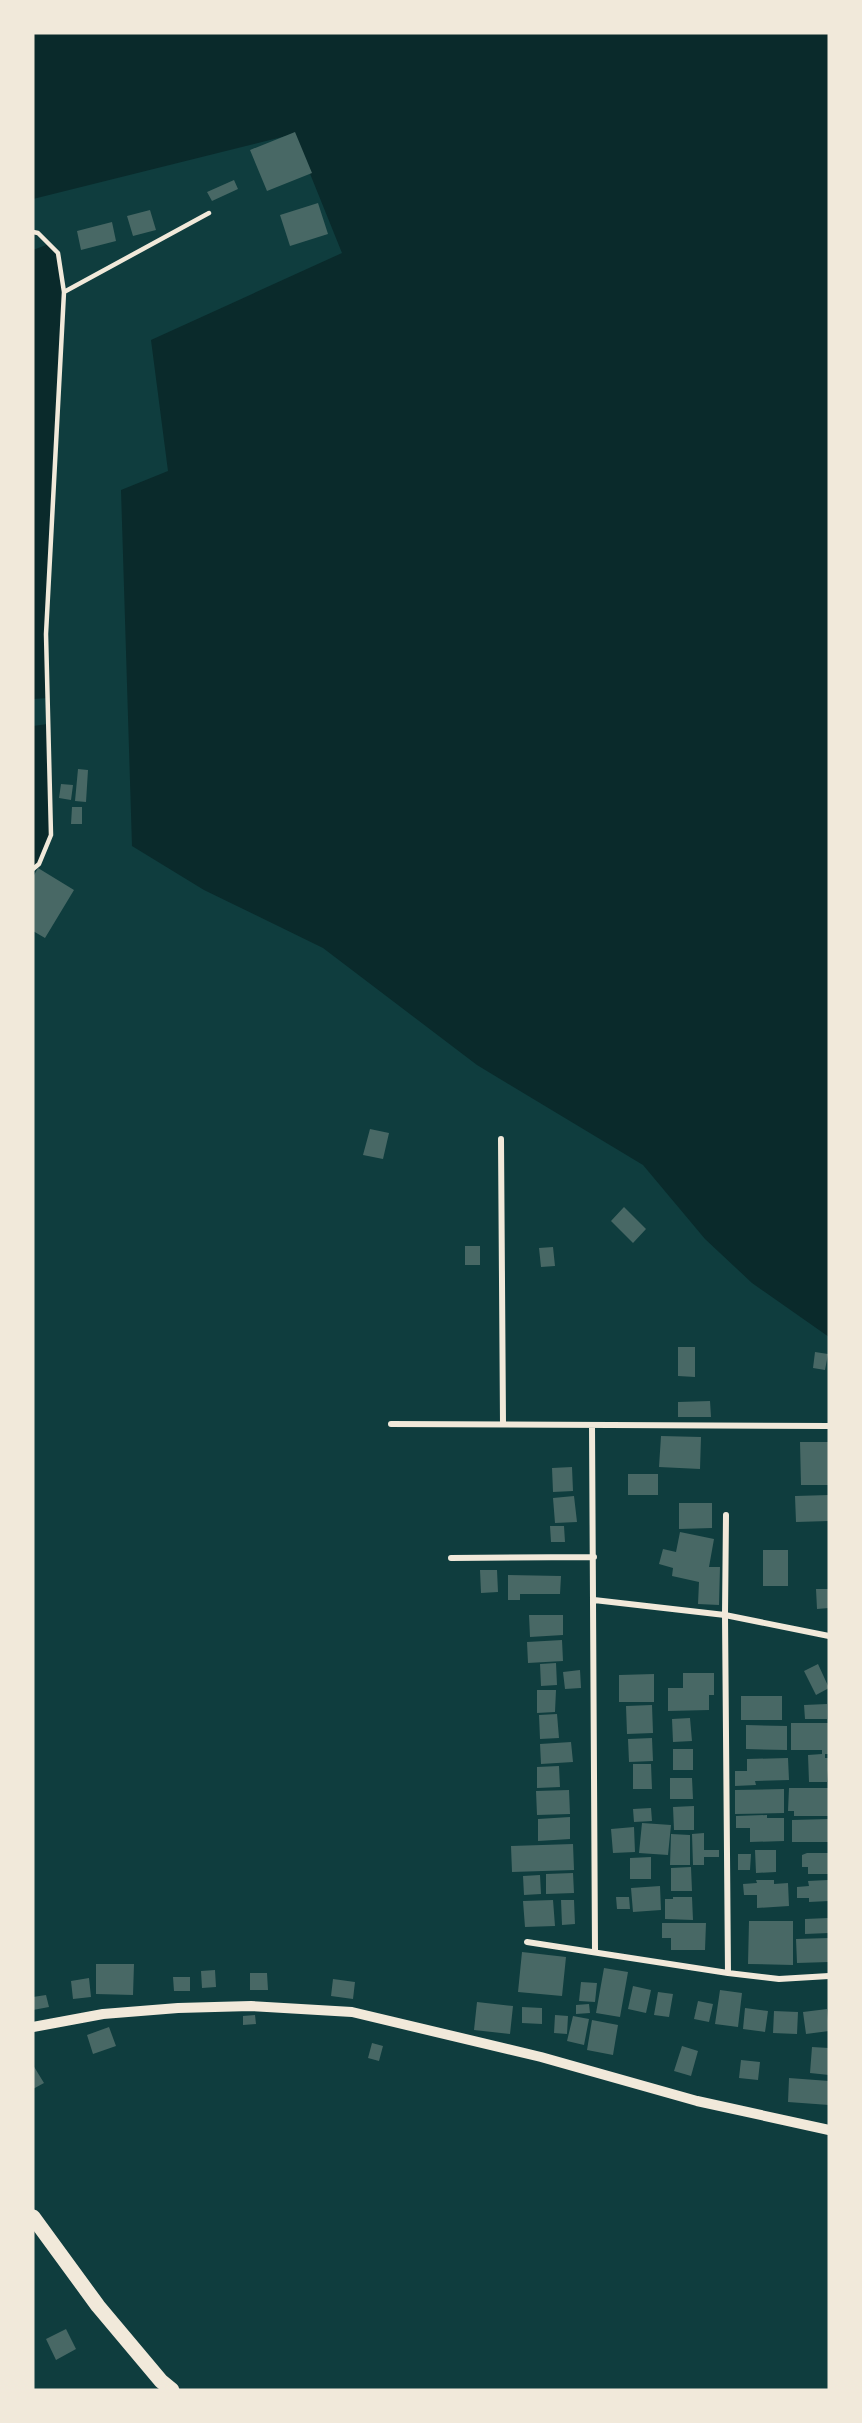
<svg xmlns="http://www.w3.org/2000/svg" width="862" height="2423" font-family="Mulish,sans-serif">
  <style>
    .water { fill: #0a2a2b }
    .building { fill: #486865 }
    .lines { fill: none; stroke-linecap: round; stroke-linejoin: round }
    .service { stroke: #f1e9da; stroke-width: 4.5 }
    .minor { stroke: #f1e9da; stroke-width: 6 }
    .tertiary { stroke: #f1e9da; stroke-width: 10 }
    .primary { stroke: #f1e9da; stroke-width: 15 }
  </style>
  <rect width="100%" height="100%" fill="#0f3d3e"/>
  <path class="water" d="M33 33H829V1337L752 1283 705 1239 643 1165 477 1065 323 948 204 890 132 846 121 490 168 471 151 340 342 253 294 134 33 199Z
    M49 244 58 253 64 292 46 634 48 698 33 699V250Z
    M48 724 51 835 39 864 33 869V726Z"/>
  <path class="building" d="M295 132 312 173 267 191 250 150Z
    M234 180 238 189 212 201 207 192Z
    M318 203 328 234 290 246 280 215Z
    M150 210 156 230 133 236 127 216Z
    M112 222 116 241 81 250 77 231Z
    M78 769 88 770 86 802 75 801Z
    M61 784 73 785 71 800 59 798Z
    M72 807H82V824H71Z
    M38 868 74 890 45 938 33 931V877Z
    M370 1129 389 1133 383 1159 363 1155Z
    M624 1207 646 1229 633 1243 611 1221Z
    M465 1246H480V1265H465Z
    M553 1247 555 1266 541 1267 539 1248Z
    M678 1347H695V1377L678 1376Z
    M815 1352 828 1354 825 1370 813 1368Z
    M710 1401 711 1417H678V1402Z
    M661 1436 701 1437 700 1469 659 1467Z
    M800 1442H829V1485H801Z
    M572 1467 573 1491 553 1492 552 1468Z
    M628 1474H658V1495H628Z
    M829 1495V1521L796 1522 795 1496Z
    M574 1496 577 1522 555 1523 553 1498Z
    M679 1503H712V1528L679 1529Z
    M550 1526H564L565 1542H551Z
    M680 1532 714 1539 709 1567H720L719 1605 698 1604 699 1582 672 1576 673 1568 659 1564 663 1549 676 1552Z
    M763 1550H788V1586H763Z
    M480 1570H497L498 1592 481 1593Z
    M508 1575 561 1576 560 1594H520V1600H508Z
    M816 1589H829V1608L817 1609Z
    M529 1615H563V1635L530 1637Z
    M562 1640 563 1661 528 1663 527 1642Z
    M556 1663 557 1685 541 1686 540 1664Z
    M818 1664 829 1688 816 1695 804 1671Z
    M580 1670 581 1688 565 1689 563 1672Z
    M683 1673H714V1695H709V1710L668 1711V1688H683Z
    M654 1674V1702H619V1675Z
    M537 1690H556L555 1712 537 1713Z
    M741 1696H782V1720H741Z
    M827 1704V1719H805L804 1705Z
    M652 1705 653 1733 627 1734 626 1706Z
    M557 1714 559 1738 540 1739 539 1715Z
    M690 1718 692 1741 673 1742 672 1719Z
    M791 1723H829V1754H825V1758H829L827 1782H809L808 1755 822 1754V1750H791Z
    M746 1725 787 1726V1750L746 1749Z
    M652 1738 653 1761 629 1762 628 1739Z
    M571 1742 573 1762 541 1764 540 1744Z
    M673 1749H693V1770H673Z
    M788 1758 789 1780 755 1781 756 1785 735 1786V1771H747V1759Z
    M633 1764H651L652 1789H633Z
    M559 1766 560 1787 537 1788V1767Z
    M670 1778H692L693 1799H670Z
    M789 1788H829L828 1816H794V1811H788Z
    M784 1789V1813L735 1814V1790Z
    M569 1790 570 1814 537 1815 536 1791Z
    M694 1806V1830H674L673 1807Z
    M651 1808 652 1821 634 1822 633 1809Z
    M767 1815V1818H784V1841L750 1842V1828H736V1816Z
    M570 1817V1839L538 1841V1819Z
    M829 1819V1842H792V1820Z
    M642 1823 671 1825 668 1855 639 1853Z
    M634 1827 635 1852 613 1853 611 1829Z
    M704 1833V1850H719V1857H704V1865H693L692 1834Z
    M671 1834 690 1835V1865H670Z
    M573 1844 574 1870 512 1872 511 1846Z
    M755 1850H776V1872L756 1873Z
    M807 1853H828V1874H808V1867H802V1855Z
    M738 1854H751L750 1870H738Z
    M651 1857V1879H630V1858Z
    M691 1867 692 1891H671V1868Z
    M573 1873 574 1893 546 1894V1874Z
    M540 1875 541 1894 524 1895 523 1876Z
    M756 1880H774V1884L788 1883 789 1906 757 1908V1895H744L743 1884 757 1883Z
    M828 1880 829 1901 809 1902V1898H797V1887L809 1886 808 1881Z
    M660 1886 661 1910 633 1912 631 1888Z
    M616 1897H629L630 1909H617Z
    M673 1897H692L693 1920 665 1919V1899H673Z
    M553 1900 555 1926 525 1927 523 1901Z
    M561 1900H574L575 1924 562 1925Z
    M828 1918 829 1933 805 1934V1919Z
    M749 1921H793V1965L748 1964Z
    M662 1923H706L705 1950H671V1938H662Z
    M829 1938V1962L797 1963 796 1939Z
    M522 1952 566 1957 562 1996 518 1992Z
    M96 1964H134L133 1995 96 1994Z
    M604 1968 628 1972 620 2017 596 2013Z
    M215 1970 216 1987 202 1988 201 1971Z
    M250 1973H267L268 1990H250Z
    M173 1977H190V1991H174Z
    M89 1978 91 1997 73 1999 71 1981Z
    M333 1979 355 1982 353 1999 331 1996Z
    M581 1982 597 1983 595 2002 579 2001Z
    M633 1986 651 1990 646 2013 628 2009Z
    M720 1990 742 1993 738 2027 715 2024Z
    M658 1992 673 1994 669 2017 654 2015Z
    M46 1995 49 2007 33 2010V1997Z
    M698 2001 713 2004 709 2022 694 2019Z
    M477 2002 513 2006 510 2034 474 2030Z
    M589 2004 590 2013 576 2014V2005Z
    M522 2007 542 2008V2024L522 2023Z
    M745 2008 768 2011 765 2032 743 2029Z
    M827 2009 829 2031 806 2034 803 2012Z
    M774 2011 798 2012 797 2034 773 2033Z
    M255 2015 256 2024 243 2025V2016Z
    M555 2015 568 2016 567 2034 554 2033Z
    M573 2016 589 2019 584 2045 567 2041Z
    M592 2020 618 2025 613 2055 587 2050Z
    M109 2027 116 2046 93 2054 87 2035Z
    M372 2043 383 2046 379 2061 368 2058Z
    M682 2046 698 2051 691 2076 674 2071Z
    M812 2047 829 2048V2075L810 2073Z
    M741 2060 760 2062 758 2080 739 2078Z
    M33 2065 44 2083 33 2089Z
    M789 2078 829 2081V2105L788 2102Z
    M66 2329 76 2349 56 2360 46 2339Z"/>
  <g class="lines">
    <path class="service" d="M33 232 38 233 58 253 64 292 46 634 51 835 39 864 33 869
      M64 292 209 213"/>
    <path class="minor" d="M501 1139 503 1424
      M391 1424 829 1426
      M592 1425 595 1951
      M726 1515 725 1615 728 1973
      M451 1558 594 1557
      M594 1600 725 1615 829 1636
      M527 1942 728 1973 779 1979 829 1976"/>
    <path class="tertiary" d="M33 2027 103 2014 178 2008 251 2006 352 2012 541 2057 697 2101 829 2130"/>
    <path class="primary" d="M33 2217 98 2306 161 2381 172 2390"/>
  </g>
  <rect width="862" height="2423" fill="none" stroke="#f1e9da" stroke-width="69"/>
</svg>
